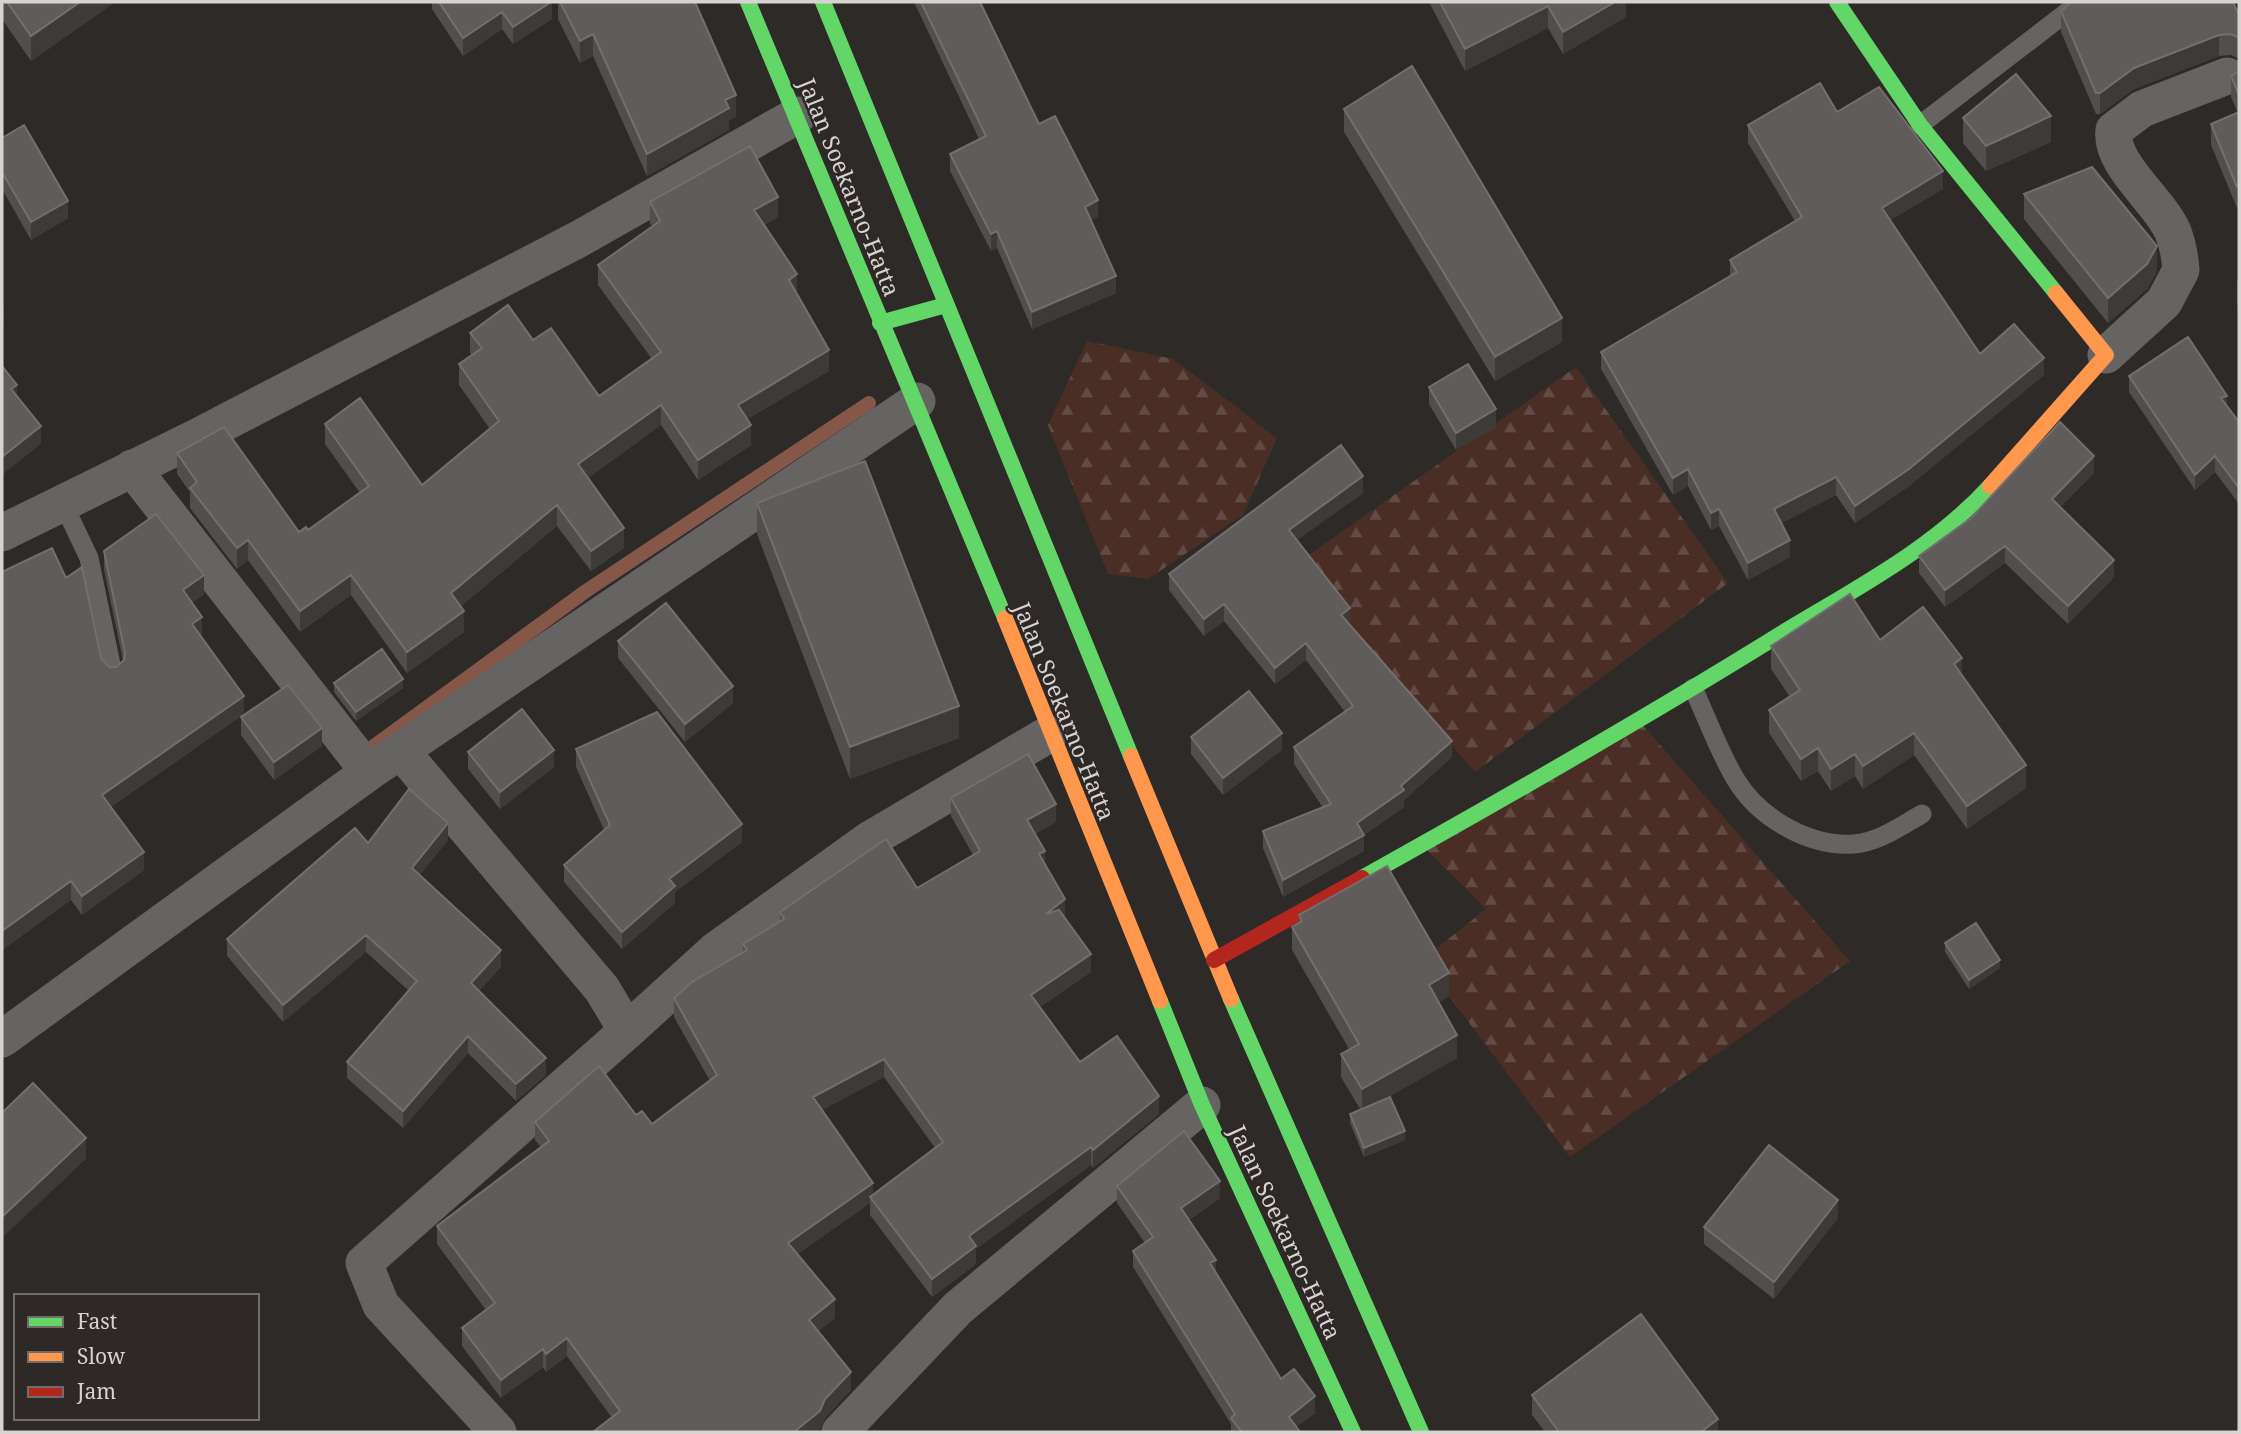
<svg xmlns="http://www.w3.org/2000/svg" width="2241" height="1434" font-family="'Noto Serif',serif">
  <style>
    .forest { fill: url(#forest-firs) }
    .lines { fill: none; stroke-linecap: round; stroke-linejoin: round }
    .stream { stroke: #845749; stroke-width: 14 }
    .lane { stroke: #656463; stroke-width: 19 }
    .street { stroke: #656463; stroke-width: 37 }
    .fast { stroke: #63d668; stroke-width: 16 }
    .slow { stroke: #ff974d; stroke-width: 16 }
    .jam { stroke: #b3261e; stroke-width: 16 }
    .wall { fill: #514e4d; fill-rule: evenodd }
    .shaded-wall { fill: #3d3a38 }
    .building { fill: #5f5c5b; stroke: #726f6e; stroke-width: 2 }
    .labels { text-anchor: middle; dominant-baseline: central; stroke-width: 5; stroke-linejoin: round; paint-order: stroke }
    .street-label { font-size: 23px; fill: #d6d3d2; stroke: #2e2927 }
  </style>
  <defs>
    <pattern id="forest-firs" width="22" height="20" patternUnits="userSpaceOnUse" patternTransform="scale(1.75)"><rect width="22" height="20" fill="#4a2e26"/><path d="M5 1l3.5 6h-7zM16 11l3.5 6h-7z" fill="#634b45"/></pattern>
  </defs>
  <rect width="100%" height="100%" fill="#2d2a28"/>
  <path class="forest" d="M1087 341 1173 359 1277 438 1243 515 1148 579 1108 574 1048 425Z
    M1576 367 1728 583 1475 772 1296 564Z
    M1638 720 1850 961 1570 1157 1422 960 1486 909 1422 845Z"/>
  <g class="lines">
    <path class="stream" d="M359 757 586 591 869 403"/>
    <path class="lane" d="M1920 125 2080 2
      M62 501 89 558 113 674
      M1693 688C1707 718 1719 752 1736 780 1759 818 1809 847 1854 844 1879 842 1901 826 1922 814"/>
    <path class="street" d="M2106 355 2164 302 2181 270C2180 257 2178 245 2173 232 2160 201 2109 164 2114 130L2142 109 2227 76
      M132 468 369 772
      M2 533 197 437 577 240 798 115
      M401 751 602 989 627 1031 716 950 869 840 1049 734
      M2 1039 369 772 917 401
      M498 1432 381 1305 364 1263 627 1031
      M840 1432 958 1308 1202 1105"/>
    <path class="fast" d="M748 2 1005 618
      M823 2 1131 756
      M1837 2 1920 125 2056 293
      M880 323 946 305
      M1362 878C1502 800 1642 720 1779 635 1851 591 1932 550 1990 486
      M1231 999 1421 1432
      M1160 1001 1202 1105 1353 1432"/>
    <path class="slow" d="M1990 486 2106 355 2056 293
      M1005 618 1160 1001
      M1131 756 1231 999"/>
    <path class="jam" d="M1214 960 1362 878"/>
  </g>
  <path class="wall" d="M2 2H115L31 61 2 19Z
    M432 2H552V19L513 44 502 29 463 56 432 9Z
    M558 2H695L736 117 729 120V130L647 176 593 56 580 63 558 19Z
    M914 2H980L1039 124 1098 217 1091 220 1116 293 1032 329 997 248 991 251 950 171V154L979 139Z
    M1429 2H1626V17L1563 54 1548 28 1465 71Z
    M2061 11 2239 15V59L2231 55 2219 56 2134 89 2100 114H2096L2061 32Z
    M2239 71V207L2237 208 2211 145V124L2238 113 2231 97V76Z
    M1344 109 1562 342 1495 381 1344 132Z
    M1837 112 1943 189 1890 220 1980 354 2044 375 1909 486 1855 523 1836 495 1781 523 1790 557 1748 580 1719 526 1711 530 1688 486 1673 495 1601 369V352L1730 276V260L1795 221 1748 143V125Z
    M1963 118 2051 142 1986 171 1963 143Z
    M2 138 68 218 31 240 2 189Z
    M2024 194 2157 271 2147 289 2108 323 2024 219Z
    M650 202 778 217 764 225 797 294 829 371 747 419 751 445 698 480 661 425 588 478 624 548 591 571 557 526 461 606 464 632 407 673 351 595 300 632 248 560 237 569 190 508V492L177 474V453L299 532 308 530 360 493 325 444V424L422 485 490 429 459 385V364L472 355 470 353V333L533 340 599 396 652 359 598 285V265L652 226 650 223Z
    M2239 280V309L2237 303V281Z
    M2129 376 2227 406 2239 422V504L2215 472 2195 490 2129 392Z
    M1429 387 1496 427 1456 450 1429 404Z
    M2094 473 2060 507 2114 577 2068 624 2005 563 1945 607 1919 573V556Z
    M1363 493 1297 540 1350 625 1452 757 1404 800V807L1364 835V851L1283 897 1263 848V831L1323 808 1294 764V747L1345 712 1306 660 1275 684 1224 621 1204 636 1169 590V574Z
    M757 503 959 738 850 779 757 534Z
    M104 551 204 594 192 603 202 636H201L244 714 111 807 144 870 82 915 71 900 2 950 101 658 109 667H116L123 661 104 570Z
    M1880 640 1962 675 2026 788 1967 829 1914 755 1863 789 1855 776 1831 791 1818 771 1801 781 1769 733V710L1790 697 1771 669V646Z
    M618 641 733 703 685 742 618 658Z
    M334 683 403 688 356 721 334 692Z
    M241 717 322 746 274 780 241 735Z
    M1191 737 1282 750 1223 795 1191 754Z
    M576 749 742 842 675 892V903L622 949 564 882V865L604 830 576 767Z
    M468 752 554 767 500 809 468 769Z
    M951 798 1056 822 1035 834 1065 917 1091 972 1040 1007 1080 1062 1159 1114 1093 1168 1091 1165 976 1249V1264L932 1297 870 1215V1203L798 1254 835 1318 818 1331 851 1390 825 1418 820 1429 612 1418 567 1356 546 1372 543 1367 501 1398 462 1346V1328L486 1310 437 1244V1226L541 1147 535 1140V1122L636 1115 652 1124 710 1081 674 1017V998L743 953V944L780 921V912L917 888 973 855 951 816ZM884 1077 935 1148 873 1195 822 1110Z
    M448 840 419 875 501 967 479 991 546 1075 516 1101 468 1053 403 1128 347 1078V1062L409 991 366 952 283 1022 227 956V939L368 843Z
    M1299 915 1449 996 1439 1002 1457 1058 1383 1100 1405 1140 1364 1157 1350 1123V1114L1360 1109 1341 1077V1054L1349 1049 1292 950V927L1299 923Z
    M1945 943 2000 968 1969 989 1945 952Z
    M1117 1186 1220 1198 1189 1220 1216 1272 1281 1379 1315 1413 1296 1427 1300 1432H1231V1424L1133 1267V1251L1145 1243 1117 1203Z
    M1838 1218 1774 1299 1704 1244V1227Z
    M1532 1395 1718 1432H1545L1532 1415Z"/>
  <path class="shaded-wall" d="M80 2H115L31 61V36Z
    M552 2V19L513 44V27Z
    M1615 2H1626V17L1563 54V32Z
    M1548 6V28L1465 71V49Z
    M502 12V29L463 56V38Z
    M593 34V56L580 63V41Z
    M2219 35V56L2134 89 2100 114V93L2134 68Z
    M736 95V117L729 120V130L647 176V154L725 100Z
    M2051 116V142L1986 171V146Z
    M1943 171V189L1882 225V208Z
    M2239 186V207L2237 208V187Z
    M778 197V217L754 230V210Z
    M1098 200V217L1085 223V207Z
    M68 201V218L31 240V222Z
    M997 231V248L991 251V234Z
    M2157 246V271L2147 289 2108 323V298Z
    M797 274V294L789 280Z
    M1116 276V293L1032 329V312Z
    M4 308V322L2 323V309Z
    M1562 318V342L1495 381V357Z
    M829 350V371L738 425V405Z
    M2044 358V375L1909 486 1855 523V506Z
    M17 385V402L11 389Z
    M2227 396V412L2221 398Z
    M661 405V425L578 485V464Z
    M1496 409V427L1456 450V433Z
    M751 425V445L698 480V460Z
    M41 426V444L2 475V457Z
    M2094 456V473L2052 516V499Z
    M2215 456V472L2195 490V475Z
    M1688 469V486L1673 495V478Z
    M1363 476V493L1289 546V530Z
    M1836 477V495L1774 527V509Z
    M557 505V526L451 614V593Z
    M1719 509V526L1711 530V513Z
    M624 528V548L591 571V551Z
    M248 540V560L237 569V548Z
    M1790 540V557L1748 580V563Z
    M2005 546V563L1945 607V590Z
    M2114 560V577L2068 624V606Z
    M204 575V594L183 609V590Z
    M351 575V595L300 632V611Z
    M1224 604V621L1204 636V619Z
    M1350 608V625L1341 615Z
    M464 611V632L407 673V652Z
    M202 617V636L192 643V624Z
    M1306 643V660L1275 684V668Z
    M1962 658V681L1954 664Z
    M403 679V688L356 721V712Z
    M733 686V703L685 742V724Z
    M244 696V714L102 813V795Z
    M959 706V738L850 779V747Z
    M322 728V746L274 780V762Z
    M1282 733V750L1223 795V778Z
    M1914 733V755L1863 789V766Z
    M1452 741V757L1404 800V807L1362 836 1364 835V851L1283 897V880L1357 823 1401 786Z
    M1818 748V771L1801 781V759Z
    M554 750V767L500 809V792Z
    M1855 754V776L1831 791V769Z
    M2026 765V788L1967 829V806Z
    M1056 804V822L1027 838V820Z
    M448 823V840L412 885V868Z
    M742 824V842L675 892V903L622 949V932L669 879Z
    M1045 851V869L1039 854Z
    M144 852V870L82 915V896Z
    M71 881V900L2 950V931Z
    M1065 899V917L1046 914Z
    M366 935V952L283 1022V1005Z
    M501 950V967L471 999V983Z
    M1091 954V972L1031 1013V995Z
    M2000 960V968L1969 989V980Z
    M1449 973V996L1429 1008V985Z
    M1457 1035V1058L1362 1112V1089Z
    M468 1036V1053L403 1128V1111Z
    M546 1058V1075L516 1101V1084Z
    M884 1059V1077L813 1115V1097Z
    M1159 1096V1114L1093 1168V1150Z
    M1405 1131V1140L1364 1157V1148Z
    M86 1138V1159L2 1238V1217Z
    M1091 1147V1165L976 1249V1264L932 1297V1279L969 1236Z
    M1220 1181V1198L1181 1225V1208Z
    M873 1183V1200L870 1197V1203L788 1261V1243Z
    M1838 1200V1218L1774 1299V1282Z
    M1216 1260V1276L1210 1263Z
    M835 1299V1318L809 1339V1320Z
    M567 1338V1356L546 1372V1354Z
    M543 1349V1367L501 1398V1380Z
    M851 1372V1390L825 1418 820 1429 816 1432H794Z
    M1315 1396V1413L1290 1432 1289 1417Z
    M1718 1419V1432H1701Z"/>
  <path class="building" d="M7 2H80L31 36Z
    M439 2H551L513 27 502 12 463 38Z
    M560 2H695L736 95 725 100 729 108 647 154 593 34 580 41Z
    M921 2H980L1039 124 1055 116 1098 200 1085 207 1116 276 1032 312 997 231 991 234 950 154 986 136Z
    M1440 2H1615L1563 32 1548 6 1465 49Z
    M2072 2H2233L2239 15V38L2231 34 2219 35 2134 68 2100 93H2096L2061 11Z
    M1412 66 1562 318 1495 357 1344 109Z
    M2239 71V95L2231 76Z
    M2016 74 2051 116 1986 146 1963 118Z
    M1820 83 1837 112 1879 87 1943 171 1882 208 1980 354 2014 324 2044 358 1909 469 1855 506 1836 477 1774 509 1790 540 1748 563 1719 509 1711 513 1688 469 1673 478 1601 352 1737 272 1730 260 1802 217 1748 125Z
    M2239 112V186L2237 187 2211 124Z
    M24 125 68 201 31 222 2 172V138Z
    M750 146 778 197 754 210 797 274 789 280 829 350 738 405 751 425 698 460 661 405 578 464 624 528 591 551 557 505 451 593 464 611 407 652 351 575 300 611 248 540 237 548 190 488 197 482 177 453 224 427 299 532 306 527 308 530 369 486 325 424 360 398 422 485 499 421 459 364 482 348 470 333 508 305 533 340 551 328 599 396 661 352 598 265 660 221 650 202Z
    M2092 167 2157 246 2147 264 2108 298 2024 194Z
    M2188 337 2227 396 2221 398 2239 422V488L2215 456 2195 475 2129 376Z
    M1468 364 1496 409 1456 433 1429 387Z
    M2 366 17 385 11 389 41 426 2 457Z
    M2060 422 2094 456 2052 499 2114 560 2068 606 2005 546 1945 590 1919 556 1971 518Z
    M1341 445 1363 476 1289 530 1350 608 1341 615 1452 741 1401 786 1404 790 1357 823 1364 835 1283 880 1263 831 1331 804 1294 747 1353 706 1306 643 1275 668 1224 604 1204 619 1169 574Z
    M865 461 959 706 850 747 757 503Z
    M156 514 204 575 183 590 202 617 192 624 244 696 102 795 144 852 82 896 71 881 2 931V572L52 548 66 578 82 567 101 658 109 667H116L124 660 125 653 104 551Z
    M1850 594 1880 640 1923 607 1962 658 1954 664 2026 765 1967 806 1914 733 1863 766 1855 754 1831 769 1818 748 1801 759 1769 710 1800 690 1771 646Z
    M666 603 733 686 685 724 618 641Z
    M382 649 403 679 356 712 334 683Z
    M288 685 322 728 274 762 241 717Z
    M1249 691 1282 733 1223 778 1191 737Z
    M522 709 554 750 500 792 468 752Z
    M657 712 742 824 669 879 675 886 622 932 564 865 610 825 576 749Z
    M1028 754 1056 804 1027 820 1045 851 1039 854 1065 899 1046 914 1059 910 1091 954 1031 995 1080 1062 1117 1036 1159 1096 1093 1150 1091 1147 969 1236 976 1246 932 1279 870 1197 943 1142 884 1059 813 1097 873 1183 788 1243 835 1299 809 1320 851 1372 825 1399 820 1411 794 1432H593L620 1411 567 1338 546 1354 543 1349 501 1380 462 1328 495 1303 437 1226 549 1141 535 1122 599 1066 636 1115 642 1111 652 1124 717 1075 674 998 692 982 747 950 743 944 784 919 780 912 886 839 917 888 980 851 951 798Z
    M409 789 448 823 412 868 501 950 471 983 546 1058 516 1084 468 1036 403 1111 347 1062 417 981 366 935 283 1005 227 939 355 828 368 843Z
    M1387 866 1449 973 1429 985 1457 1035 1362 1089 1341 1054 1359 1044 1292 927 1302 921 1299 915Z
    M1976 923 2000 960 1969 980 1945 943Z
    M33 1083 86 1138 2 1217V1113Z
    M1390 1097 1405 1131 1364 1148 1350 1114Z
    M1184 1131 1220 1181 1181 1208 1216 1260 1210 1263 1281 1379 1294 1369 1315 1396 1289 1417 1300 1432H1242L1231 1418 1235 1414 1133 1251 1153 1237 1117 1186Z
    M1769 1145 1838 1200 1774 1282 1704 1227Z
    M1641 1314 1718 1419 1701 1432H1559L1532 1395Z"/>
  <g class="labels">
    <g class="street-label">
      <text transform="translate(850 187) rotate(68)">Jalan Soekarno-Hatta</text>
      <text transform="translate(1065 711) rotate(68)">Jalan Soekarno-Hatta</text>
      <text transform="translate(1286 1232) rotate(65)">Jalan Soekarno-Hatta</text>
    </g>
  </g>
  <rect width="2241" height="1434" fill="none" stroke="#d6d3d2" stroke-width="7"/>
  <rect x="14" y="1294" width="245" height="126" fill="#2e2927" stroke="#716d6b" stroke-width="2"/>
  <rect x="28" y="1317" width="35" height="10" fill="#63d668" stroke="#716d6b" stroke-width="2"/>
  <text x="77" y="1329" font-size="21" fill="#d6d3d2">Fast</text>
  <rect x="28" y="1352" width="35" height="10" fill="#ff974d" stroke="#716d6b" stroke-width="2"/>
  <text x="77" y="1364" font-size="21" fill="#d6d3d2">Slow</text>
  <rect x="28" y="1387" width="35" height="10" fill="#b3261e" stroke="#716d6b" stroke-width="2"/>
  <text x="77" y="1399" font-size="21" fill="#d6d3d2">Jam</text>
</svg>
